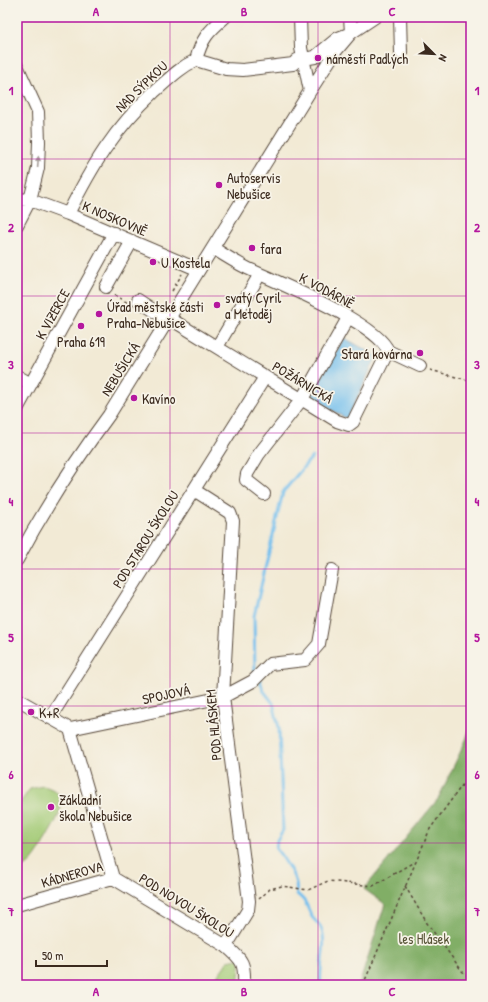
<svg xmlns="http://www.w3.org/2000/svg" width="488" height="1002" font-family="'Patrick Hand',sans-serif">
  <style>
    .green { fill: #a2ca75; stroke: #6e7a4a }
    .forest { fill: #81ae66; stroke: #5e6c42 }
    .water { fill: #75c0ee; stroke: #587586 }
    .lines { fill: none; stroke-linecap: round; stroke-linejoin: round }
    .stream { stroke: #75c0ee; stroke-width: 3 }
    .minor-casing { stroke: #564739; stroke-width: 14 }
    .path { stroke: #564739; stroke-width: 1.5; stroke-dasharray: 3 3; stroke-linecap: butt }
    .minor { stroke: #fff; stroke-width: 12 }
    .oneway { fill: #a79f9a }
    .grid { fill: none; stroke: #b5179e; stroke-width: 1; stroke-opacity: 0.55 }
    .poi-dot { fill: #b5179e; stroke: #f7f3e8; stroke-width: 1.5 }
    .labels { text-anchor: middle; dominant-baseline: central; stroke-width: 3.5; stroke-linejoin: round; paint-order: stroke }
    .poi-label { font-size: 14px; fill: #3b2a1e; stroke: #f7f3e8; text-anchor: start }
    .street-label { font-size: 14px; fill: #3b2a1e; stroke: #f7f3e8 }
    .park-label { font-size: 14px; fill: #555234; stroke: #f7f3e8 }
    .neatline { fill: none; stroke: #b5179e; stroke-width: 1.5 }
    .grid-label { font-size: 13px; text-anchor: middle; font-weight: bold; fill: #b5179e }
  </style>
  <rect width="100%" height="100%" fill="#f7f3e8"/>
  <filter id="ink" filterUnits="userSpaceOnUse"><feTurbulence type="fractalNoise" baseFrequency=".025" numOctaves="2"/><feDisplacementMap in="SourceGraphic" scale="8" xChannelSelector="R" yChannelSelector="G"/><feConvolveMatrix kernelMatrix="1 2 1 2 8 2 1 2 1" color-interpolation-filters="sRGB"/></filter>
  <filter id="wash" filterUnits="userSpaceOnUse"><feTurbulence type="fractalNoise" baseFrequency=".012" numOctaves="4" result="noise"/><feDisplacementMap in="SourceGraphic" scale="16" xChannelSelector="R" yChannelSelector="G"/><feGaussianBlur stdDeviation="0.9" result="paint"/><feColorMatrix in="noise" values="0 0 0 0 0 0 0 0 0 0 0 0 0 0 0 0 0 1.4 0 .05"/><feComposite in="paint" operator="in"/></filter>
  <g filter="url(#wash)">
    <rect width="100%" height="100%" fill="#f2ead5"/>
    <path class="green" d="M43 786C75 793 57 819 47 837 39 850 33 866 17 870V807L30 789Z
      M241 958 238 985H231L230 980 221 981 218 979 215 982 217 985H211L228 961Z"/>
    <path class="forest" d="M471 725V985H359L385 904 364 889 438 799 466 740Z"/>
    <path class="water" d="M344 338 377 356 347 419 310 397Z"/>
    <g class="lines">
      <path class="stream" d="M255 674 254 616 283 492 312 457
        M260 680 263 690 273 703 279 728 283 830 277 840 276 849C281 854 293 873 295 880 297 884 296 890 297 894 309 904 305 904 312 917 314 920 318 923 320 926 329 942 318 966 321 985"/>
    </g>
  </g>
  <g filter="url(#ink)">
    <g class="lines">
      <defs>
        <path id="minor" d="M300 17 301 48 310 91
          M400 17 401 53
          M196 60C202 38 208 32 225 17
          M17 66 38 112 39 142 38 168 30 200 17 225
          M17 199 30 200 68 214 199 270
          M68 214C92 166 114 129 154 92 168 80 179 68 196 60L226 69 243 70 293 64 297 60 315 57 338 38 351 33 375 17
          M213 248C224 255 235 262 247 268 276 282 378 323 388 351L420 366
          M106 287 132 241
          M138 300 168 320
          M169 318 337 421 349 425 353 422 388 351
          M217 347 260 274
          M17 376 31 384
          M17 409 114 233
          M194 490 230 513 233 521 223 697 249 901 248 910 226 946
          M264 494 246 480 247 474 259 454 302 399 348 318
          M17 560C44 509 75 461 109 415L310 91 335 52 351 33 350 17
          M17 699 70 729 113 878 17 905
          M50 718 265 377
          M70 729 223 697 253 681 270 664 305 660 319 644 332 570
          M113 878 226 946C243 960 245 964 244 985"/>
      </defs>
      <use href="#minor" class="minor-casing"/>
      <path class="path" d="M172 291 182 274
        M114 295 128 303
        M430 370 471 381
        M405 886 427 923 462 971 471 979
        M259 899 270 889 282 886 308 890 328 881 373 886 414 862
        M363 985 430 829 471 773"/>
      <use href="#minor" class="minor"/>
    </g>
    <defs><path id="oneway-solid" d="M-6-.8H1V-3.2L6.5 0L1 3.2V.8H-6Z"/></defs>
    <use class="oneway" href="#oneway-solid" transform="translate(38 162) rotate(-86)"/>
  </g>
  <path class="grid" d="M170 17V985M318 17V985M17 159H471M17 296H471M17 433H471M17 569H471M17 706H471M17 843H471"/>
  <g class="poi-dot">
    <circle cx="318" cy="58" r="4"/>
    <circle cx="219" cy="185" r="4"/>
    <circle cx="252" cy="248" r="4"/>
    <circle cx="153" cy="262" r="4"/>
    <circle cx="217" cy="305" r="4"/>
    <circle cx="99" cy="314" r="4"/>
    <circle cx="81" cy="326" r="4"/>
    <circle cx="420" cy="353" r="4"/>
    <circle cx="134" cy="398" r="4"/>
    <circle cx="31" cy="712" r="4"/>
    <circle cx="51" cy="807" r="4"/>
  </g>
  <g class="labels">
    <g class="poi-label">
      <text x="326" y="58">náměstí Padlých</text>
      <text x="227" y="177">Autoservis<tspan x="227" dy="16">Nebušice</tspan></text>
      <text x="260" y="248">fara</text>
      <text x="161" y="262">U Kostela</text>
      <text x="225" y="297">svatý Cyril<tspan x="225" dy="16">a Metoděj</tspan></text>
      <text x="107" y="306">Úřad městské části<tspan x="107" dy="16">Praha-Nebušice</tspan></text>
      <text x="81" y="341" text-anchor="middle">Praha 619</text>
      <text x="412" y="353" text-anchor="end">Stará kovárna</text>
      <text x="142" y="398">Kavíno</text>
      <text x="39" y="712">K+R</text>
      <text x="59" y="799">Základní<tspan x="59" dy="16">škola Nebušice</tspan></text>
    </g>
    <g class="street-label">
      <text transform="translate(141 86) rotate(-44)">NAD SÝPKOU</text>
      <text transform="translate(115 218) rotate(23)">K NOSKOVNĚ</text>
      <text transform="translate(327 290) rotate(28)">K VODÁRNĚ</text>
      <text transform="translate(52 314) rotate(-61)">K VIZERCE</text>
      <text transform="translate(120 369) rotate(-58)">NEBUŠICKÁ</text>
      <text transform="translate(303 382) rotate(31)">POŽÁRNICKÁ</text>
      <text transform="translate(145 539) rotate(-58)">POD STAROU ŠKOLOU</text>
      <text transform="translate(166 694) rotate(-12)">SPOJOVÁ</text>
      <text transform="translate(213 725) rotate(-95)">POD HLÁSKEM</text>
      <text transform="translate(72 874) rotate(-16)">KÁDNEROVA</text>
      <text transform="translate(187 905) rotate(32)">POD NOVOU ŠKOLOU</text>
    </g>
    <g class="park-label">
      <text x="424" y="938">les Hlásek</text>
    </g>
  </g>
  <rect width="488" height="1002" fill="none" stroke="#f7f3e8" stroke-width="44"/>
  <g transform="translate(434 54) rotate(114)" stroke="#f7f3e8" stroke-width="3" paint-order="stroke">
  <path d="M0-3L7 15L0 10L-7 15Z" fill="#3b2a1e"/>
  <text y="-6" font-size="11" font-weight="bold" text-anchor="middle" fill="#3b2a1e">N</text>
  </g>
  <path d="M36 960v6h71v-6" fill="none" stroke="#3b2a1e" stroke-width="2"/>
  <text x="42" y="960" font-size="12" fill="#3b2a1e" stroke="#f7f3e8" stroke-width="3" paint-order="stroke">50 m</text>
  <rect x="22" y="22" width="444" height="958" class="neatline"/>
  <g class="grid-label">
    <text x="96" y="16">A</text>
    <text x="244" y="16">B</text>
    <text x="392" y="16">C</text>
    <text x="11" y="95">1</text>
    <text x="477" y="95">1</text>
    <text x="11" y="232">2</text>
    <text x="477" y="232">2</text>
    <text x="11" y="369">3</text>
    <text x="477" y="369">3</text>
    <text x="11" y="506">4</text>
    <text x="477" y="506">4</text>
    <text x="11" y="642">5</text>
    <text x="477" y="642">5</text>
    <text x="11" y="779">6</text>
    <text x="477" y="779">6</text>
    <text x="11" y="916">7</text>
    <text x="477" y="916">7</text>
    <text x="96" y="996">A</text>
    <text x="244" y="996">B</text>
    <text x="392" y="996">C</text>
  </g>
</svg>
